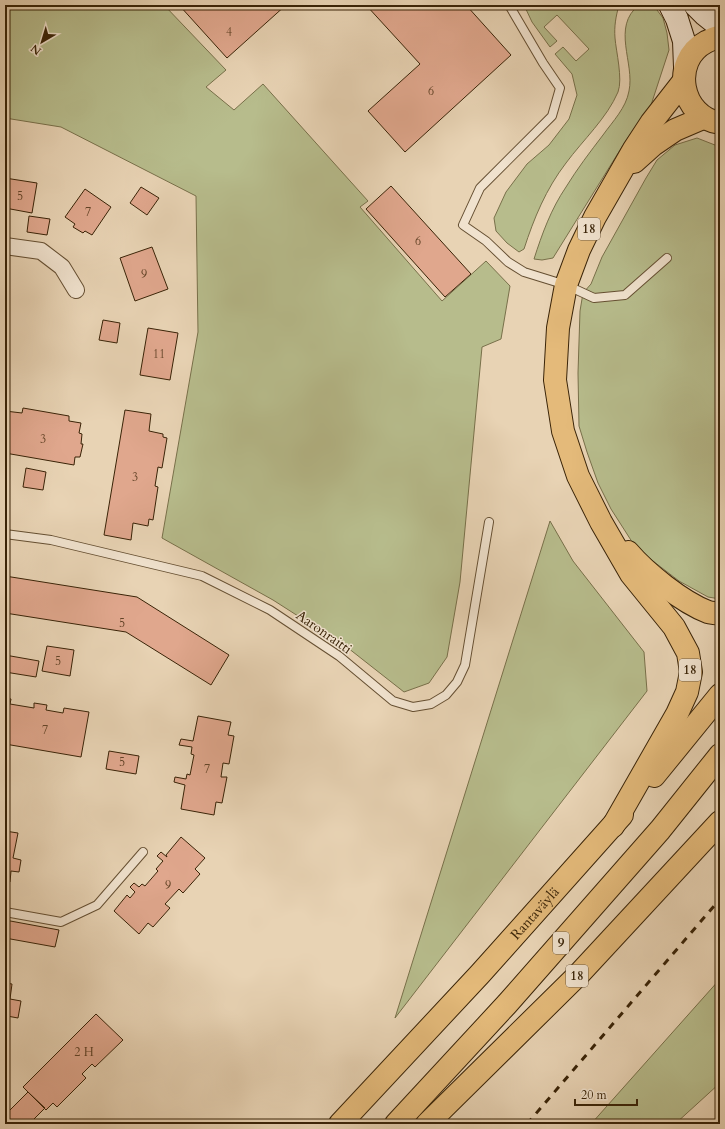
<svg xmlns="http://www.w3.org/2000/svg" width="725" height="1129" font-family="Cardo,serif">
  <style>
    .green { fill: #b7bc8c; stroke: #78704a }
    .building { fill: #e0a78d; stroke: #392307 }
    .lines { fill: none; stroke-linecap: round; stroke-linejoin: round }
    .service-casing { stroke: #654f32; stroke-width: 10 }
    .minor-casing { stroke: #654f32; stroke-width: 18 }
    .secondary-casing { stroke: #392307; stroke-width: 24 }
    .trunk-casing { stroke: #392307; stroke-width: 24 }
    .motorway-casing { stroke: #392307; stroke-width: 24 }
    .service { stroke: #f0e2ce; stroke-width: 8 }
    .minor { stroke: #f0e2ce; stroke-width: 16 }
    .secondary { stroke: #f0e2ce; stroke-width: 22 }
    .trunk { stroke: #e4ba7a; stroke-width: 22 }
    .motorway { stroke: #e4ba7a; stroke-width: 22 }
    .rail { stroke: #392307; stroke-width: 3; stroke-dasharray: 7 7; stroke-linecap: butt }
    .labels { text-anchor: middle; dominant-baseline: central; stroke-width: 3; stroke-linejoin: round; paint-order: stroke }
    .number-label { font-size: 12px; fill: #634428 }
    .shield { fill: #f0e2ce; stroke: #705c43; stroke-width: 1 }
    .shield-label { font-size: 13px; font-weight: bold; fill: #392307 }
    .street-label { font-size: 14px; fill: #392307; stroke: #f0e2ce }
  </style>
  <rect width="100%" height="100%" fill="#e8d3b4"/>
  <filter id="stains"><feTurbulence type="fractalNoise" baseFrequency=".005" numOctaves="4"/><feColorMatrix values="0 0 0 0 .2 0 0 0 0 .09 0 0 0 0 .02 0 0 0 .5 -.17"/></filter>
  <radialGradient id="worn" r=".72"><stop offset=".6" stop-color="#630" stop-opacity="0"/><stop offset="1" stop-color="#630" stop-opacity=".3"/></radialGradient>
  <path class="green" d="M5 5H164L226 70 206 87 234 110 263 84 368 201 360 207 442 301 486 261 510 286 501 339 482 347 460 582 447 657 429 683 404 692 348 648 273 600 162 538 198 332 196 196 61 127 5 118Z
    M524 5H619C616 16 614 26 615 38 616 51 623 79 618 92 607 118 583 140 566 163 546 189 534 218 524 249L519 252 507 243 496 231 494 218 506 192 527 164 549 145 569 119 577 95 572 74 555 54 563 47 576 61 589 49 557 15 544 27 557 41 550 47 532 22Z
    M639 5H653L654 6 663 18 667 33 669 50 651 105 625 142 553 258 542 260 534 259C542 234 551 209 566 187 577 169 590 152 603 135 613 121 626 108 629 91 635 63 611 27 639 5Z
    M697 138 720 147V599L708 597 679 581 636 548 611 509 598 483 587 452 579 426 578 373 580 311 583 293 591 284 602 257 646 178 657 160 675 145Z
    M550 521 573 561 644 652 647 691 395 1018Z
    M720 979V1083L675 1124H591Z"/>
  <path class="building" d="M179 5H286L227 58Z
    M366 5H466L511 55 405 152 368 111 420 64Z
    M5 178 37 183 32 213 5 208Z
    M391 186 471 274 445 297 366 209Z
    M141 187 159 198 147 215 130 203Z
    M85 189 111 207 92 235 85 231 83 233 73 227 75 224 65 217Z
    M29 216 50 219 47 235 27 232Z
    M152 247 168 289 135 301 120 258Z
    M103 320 120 323 117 343 99 340Z
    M148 328 178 333 170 380 140 375Z
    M23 408 69 416V421L81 423 79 433 82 434 81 444H83L80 457H75L74 465 5 453V411L22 413Z
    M125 410 151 414 149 431 163 434V437L167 438 162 468 158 467 155 486 158 487 153 520 149 519 148 526 133 523 131 540 104 535Z
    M26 468 46 472 43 490 23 487Z
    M5 576 137 597 229 655 211 685 126 632 5 613Z
    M47 646 74 650 70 676 42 671Z
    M5 655 39 661 36 677 5 672Z
    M5 698 11 699 10 704 34 708V703L47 705 46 710 63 713 64 708 89 712 81 757 5 744Z
    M198 716 231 722 228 735 234 736 229 764 223 763 221 777H227L222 803 216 802 214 815 181 809 185 785 174 782 175 777 186 779 187 774 190 775 194 755 191 754 192 747 179 745 181 739 193 741Z
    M109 751 139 756 136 774 106 769Z
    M5 831 18 833 13 858 21 860 19 872 11 871 10 882 5 881Z
    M181 837 205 858 195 869 200 874 183 893 179 889 165 904 170 908 153 927 148 923 139 934 114 911 127 895 130 898 135 892 130 887 134 883 139 887 142 884 145 886 158 871 156 869 163 861 157 856 161 852 167 857 166 855Z
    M5 920 59 930 55 947 5 938Z
    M5 983 12 984 10 999 21 1001 18 1018 7 1016 6 1023H5Z
    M96 1014 123 1040 95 1067 92 1064 82 1074 86 1078 57 1107 53 1103 46 1110 23 1087Z
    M28 1092 45 1108 29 1124H5V1115Z"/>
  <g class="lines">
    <defs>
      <path id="service" d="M509 5 543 63 560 88 552 116 480 188 463 225 486 241 508 262 524 272 566 285 594 298 625 295 667 258
        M5 534 51 540 202 576 270 610 339 656 393 701 413 707 431 704 446 695 457 682 465 665 489 522
        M5 912 61 922 97 905 143 852"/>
      <path id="minor" d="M5 246 41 251 62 267 76 290"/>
      <path id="secondary" d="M670 5 677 19 684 41 685 67
        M695 5 705 15 720 27"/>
      <g id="trunk">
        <path d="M720 37C715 37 711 40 706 42 670 61 681 117 720 123"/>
        <path d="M634 162 653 145 675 130 703 118"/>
        <path d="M628 552C646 573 682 602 708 612 711 613 716 613 720 614"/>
        <path d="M654 776 720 695"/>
        <path d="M613 826 677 714 687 692 691 672 688 653 674 627 631 574 601 522 578 476 563 431 555 380 558 328 566 285 579 250 595 217 634 149 651 123 683 82"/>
        <path id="s1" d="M340 1124 480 974 622 815"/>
        <path d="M427 1124 579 974 720 822"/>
      </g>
      <path id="motorway" d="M396 1124 507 1004 660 830 720 755"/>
    </defs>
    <use href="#service" class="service-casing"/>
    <use href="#minor" class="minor-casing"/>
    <use href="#secondary" class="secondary-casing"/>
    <use href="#trunk" class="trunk-casing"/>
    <use href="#motorway" class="motorway-casing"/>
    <use href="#service" class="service"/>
    <use href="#minor" class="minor"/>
    <use href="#secondary" class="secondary"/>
    <use href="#trunk" class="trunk"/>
    <use href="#motorway" class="motorway"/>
    <path class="rail" d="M527 1124 720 899"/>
  </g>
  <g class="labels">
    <g class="number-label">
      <text x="229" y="32">4</text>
      <text x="431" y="91">6</text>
      <text x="20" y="196">5</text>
      <text x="88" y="212">7</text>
      <text x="418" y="241">6</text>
      <text x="144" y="274">9</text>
      <text x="159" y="354">11</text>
      <text x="43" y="439">3</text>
      <text x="135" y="477">3</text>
      <text x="122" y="623">5</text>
      <text x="58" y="661">5</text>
      <text x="45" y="730">7</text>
      <text x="122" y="762">5</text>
      <text x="207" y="769">7</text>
      <text x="168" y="885">9</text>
      <text x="84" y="1052">2 H</text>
    </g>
    <g class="shield">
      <rect x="578" y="218" width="22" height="22" rx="3"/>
      <rect x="679" y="659" width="22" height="22" rx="3"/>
      <rect x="553" y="932" width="16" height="22" rx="3"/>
      <rect x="566" y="965" width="22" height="22" rx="3"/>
    </g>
    <g class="shield-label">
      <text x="589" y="229">18</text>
      <text x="690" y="670">18</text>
      <text x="561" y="943">9</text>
      <text x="577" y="976">18</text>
    </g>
    <g class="street-label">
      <text transform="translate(324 632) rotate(35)">Aaronraitti</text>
      <text stroke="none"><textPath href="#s1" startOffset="287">Rantaväylä</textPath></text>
    </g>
  </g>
  <rect width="725" height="1129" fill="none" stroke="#e8d3b4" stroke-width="20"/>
  <rect x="6" y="6" width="713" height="1117" fill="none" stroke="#392307" stroke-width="2"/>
  <rect x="10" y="10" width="705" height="1109" fill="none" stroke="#392307"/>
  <g transform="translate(42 42) rotate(218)" stroke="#f0e2ce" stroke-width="3" paint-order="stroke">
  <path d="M0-3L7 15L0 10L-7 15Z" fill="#392307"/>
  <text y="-6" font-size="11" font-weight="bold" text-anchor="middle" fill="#392307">N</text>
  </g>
  <path d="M575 1099v6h62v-6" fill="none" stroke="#392307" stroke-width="2"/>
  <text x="581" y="1099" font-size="12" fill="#392307" stroke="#f0e2ce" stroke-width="3" paint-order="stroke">20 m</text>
  <rect width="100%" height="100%" filter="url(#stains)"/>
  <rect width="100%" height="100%" fill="url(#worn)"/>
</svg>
